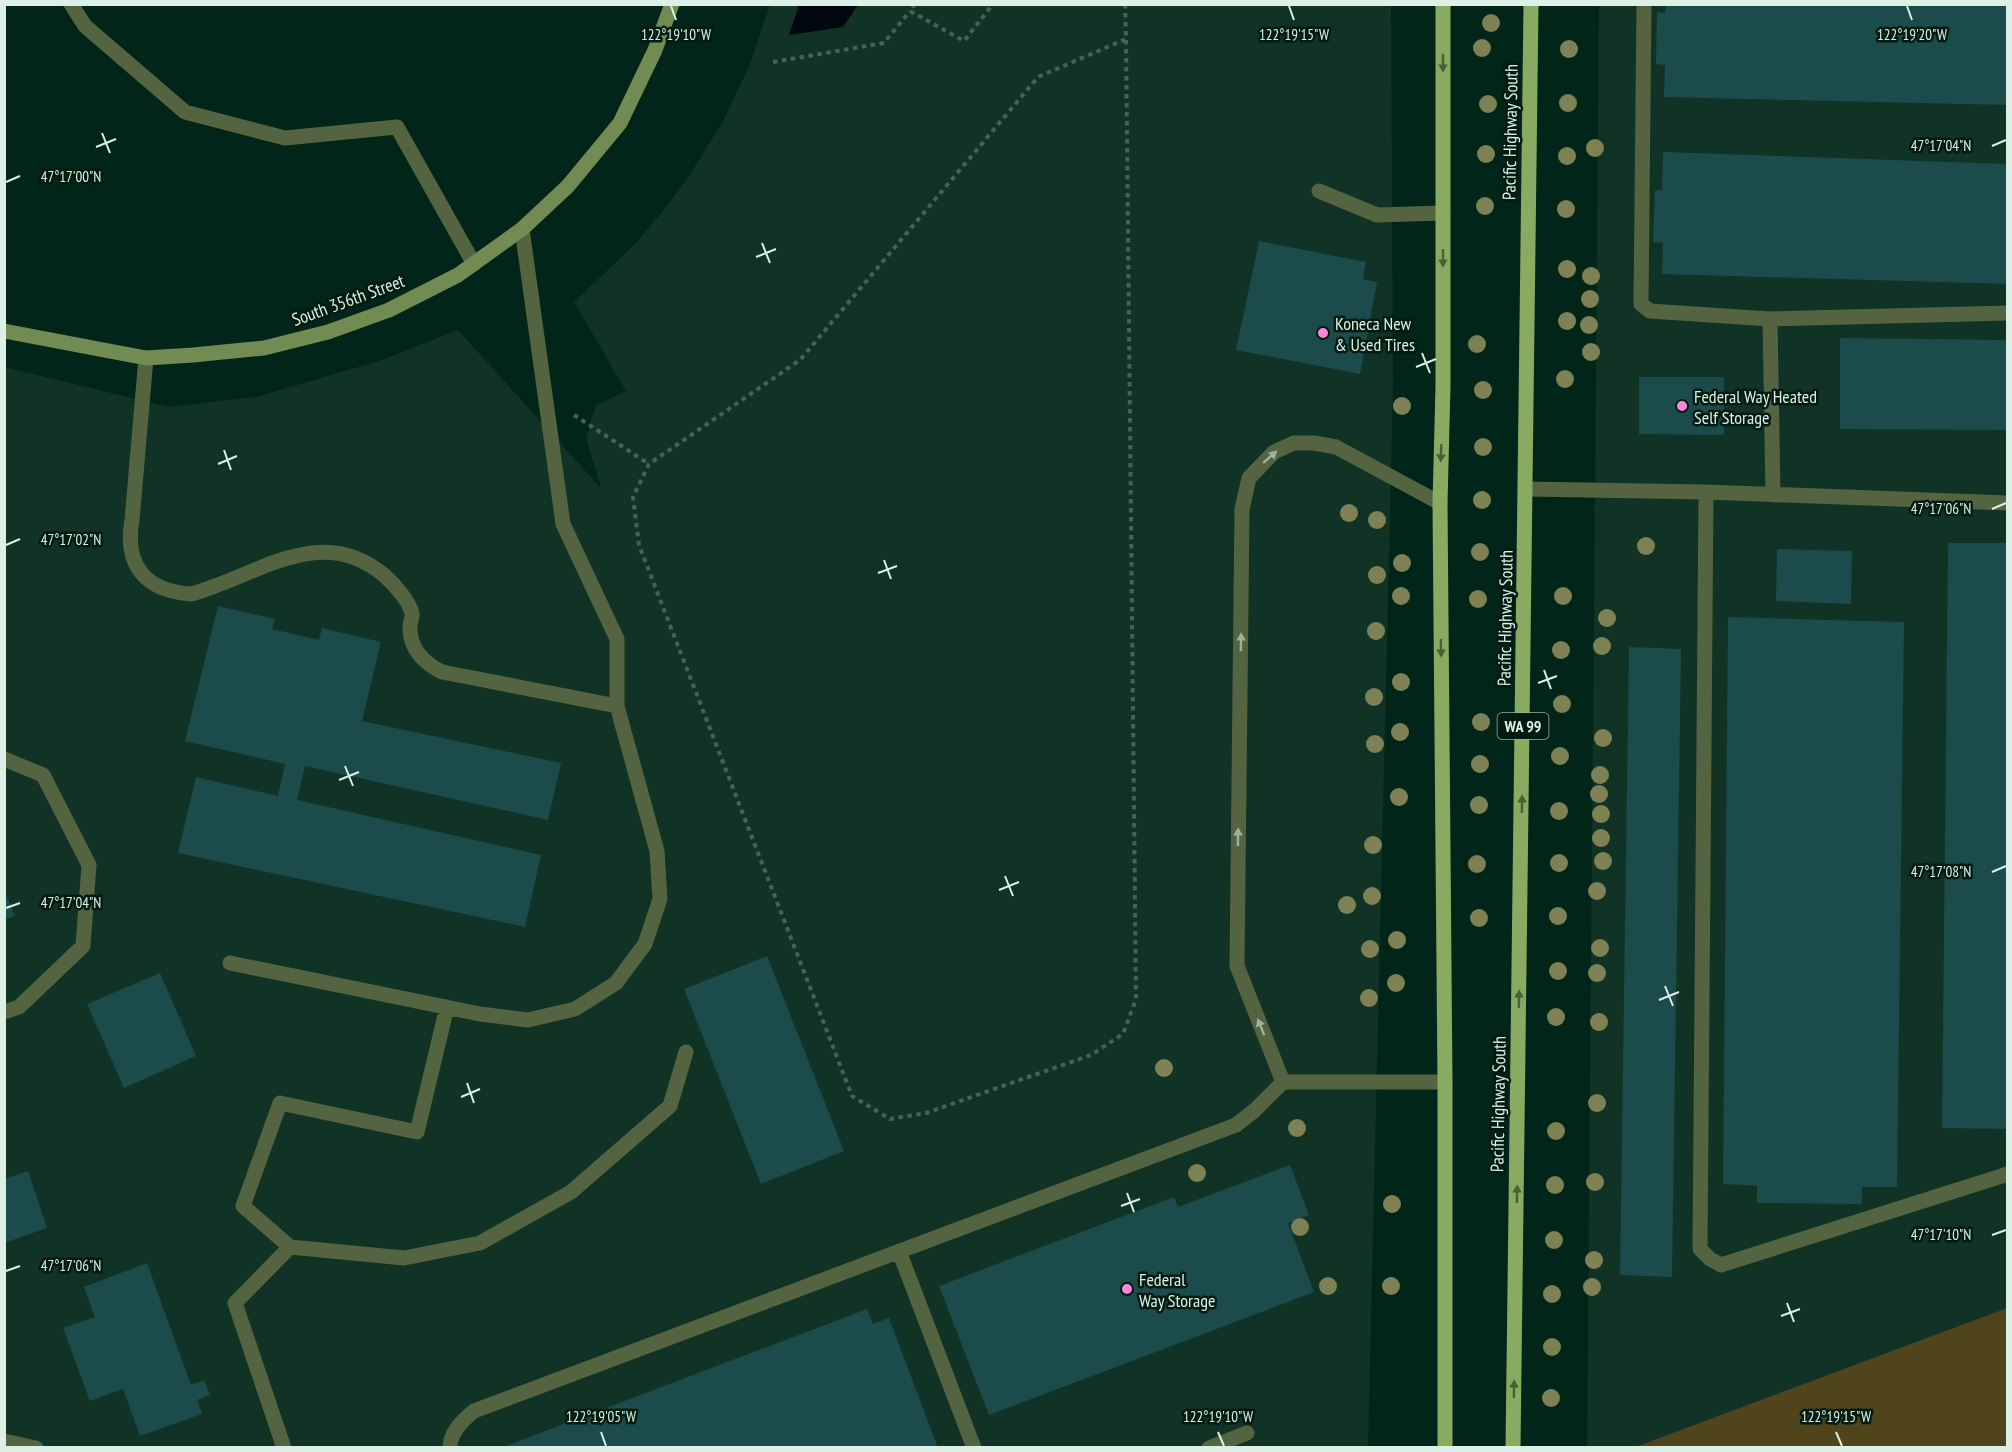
<svg xmlns="http://www.w3.org/2000/svg" width="2012" height="1452" font-family="'PT Sans Narrow',sans-serif">
  <style>
    .built { fill: #103326 }
    .green { fill: #50441d }
    .water { fill: #000711 }
    .building { fill: #1c4b4c }
    .lines { fill: none; stroke-linecap: round; stroke-linejoin: round }
    .path { stroke: #446357; stroke-width: 4; stroke-dasharray: 4.5 4.5; stroke-linecap: butt }
    .service { stroke: #546441; stroke-width: 15 }
    .secondary { stroke: #728b53; stroke-width: 15 }
    .primary { stroke: #89aa61; stroke-width: 15 }
    .tree { fill: #7d8154 }
    .oneway { fill: #456238 }
    .oneway2 { fill: #9fb19b }
    .ticks { fill: none; stroke: #dcf0e5; stroke-width: 2 }
    .poi-dot { fill: #ff85de; stroke: #011b10; stroke-width: 2 }
    .labels { text-anchor: middle; dominant-baseline: central; stroke-width: 5; stroke-linejoin: round; paint-order: stroke }
    .shield { fill: #011b10; stroke: #9ab0a5; stroke-width: 1.5 }
    .shield-label { font-size: 16px; font-weight: bold; fill: #dcf0e5 }
    .street-label { font-size: 18px; fill: #dcf0e5; stroke: #011b10 }
    .poi-label { font-size: 18px; fill: #dcf0e5; stroke: #011b10; text-anchor: start }
    .ticks-label { font-size: 15px; text-anchor: middle; fill: #dcf0e5; stroke: #011b10; stroke-width: 5; stroke-linejoin: round; paint-order: stroke }
  </style>
  <rect width="100%" height="100%" fill="#012518"/>
  <path class="built" d="M770 5H1391L1393 387 1368 1447H5L4 367 169 407 256 397 379 361 458 330 601 488 586 438 596 405 626 391 574 302 635 244 667 206 687 179 722 123 750 64Z
    M1599 5H2007V1308L1635 1447 1587 1448Z"/>
  <path class="green" d="M2007 1308V1447H1635Z"/>
  <path class="water" d="M799 5V4L858 5 843 27 789 35Z"/>
  <path class="building" d="M1666 4H2008V105L1664 97 1665 65 1656 64 1657 12 1665 13Z
    M1663 152 2008 164V284L1662 274 1663 243 1653 242 1655 190H1662Z
    M1259 241 1366 262 1363 279 1377 282 1360 374 1236 350Z
    M1840 338 2008 340V430L1840 429Z
    M1639 377H1724V435L1639 434Z
    M1948 543H2008V1129L1942 1128Z
    M1777 549 1852 551 1851 604 1776 601Z
    M218 606 275 619 272 629 319 640 322 628 381 642 362 721 561 763 548 820 305 766 297 800 541 855 525 927 178 853 196 777 278 796 285 764 185 741Z
    M1728 617 1904 622 1897 1187H1862V1204L1757 1203V1186L1723 1184Z
    M1629 647 1681 649 1672 1277 1620 1275Z
    M4 890 15 916 4 920Z
    M767 956 844 1151 761 1184 684 989Z
    M160 973 196 1056 124 1088 87 1004Z
    M1290 1165 1309 1215 1288 1223 1314 1292 989 1415 939 1286 1174 1197 1178 1207Z
    M28 1171 47 1228 4 1243V1179Z
    M147 1263 191 1385 204 1380 210 1395 197 1400 202 1414 140 1436 123 1389 90 1401 63 1328 95 1317 84 1287Z
    M867 1309 873 1324 889 1318 938 1448H501Z"/>
  <g class="lines">
    <path class="path" d="M915 4 910 11 964 41 993 4
      M1125 4 1126 39 1136 999 1123 1034 1091 1055 926 1113 890 1119 852 1096 639 545 633 497 649 464 800 360 1038 77 1126 39
      M773 62 884 43 910 11
      M574 415 649 464"/>
    <path class="service" d="M71 4 85 26 185 112 285 138 397 127 474 264
      M1644 4 1641 304 1650 311 1770 319 2008 313
      M1319 191 1377 215 1443 213
      M522 229 563 524 617 639V706
      M1770 319 1773 495
      M146 358 132 520C124 566 146 591 191 594 258 576 321 521 385 576 394 584 409 601 412 613 413 617 410 622 410 626 409 648 424 663 442 672L617 706 657 851 660 899 645 944 616 983 575 1009 528 1020 480 1014 230 963
      M1526 489 1706 492 2008 503
      M1706 492 1700 1249 1710 1259 1721 1265 2008 1174
      M4 759 43 775 89 865 83 946 19 1007 4 1012
      M447 1007 417 1132 280 1103 243 1206 290 1247 404 1258 480 1243 571 1192 670 1106 686 1052
      M1283 1082 1237 966 1242 509 1249 478 1274 452 1294 443H1314L1336 447 1440 503
      M899 1251 974 1448
      M4 1441 36 1448
      M284 1448 235 1303 290 1247
      M450 1448C450 1432 463 1420 474 1411L1236 1125 1255 1110 1283 1082H1445
      M1209 1448 1247 1433"/>
    <path class="secondary" d="M4 331 146 358 193 355 264 348 328 332 389 310 458 275 522 229 568 186 620 123 655 50 672 4"/>
    <path class="primary" d="M1443 4V386L1440 503 1445 1082V1448
      M1513 1448 1531 4"/>
  </g>
  <g class="tree">
    <circle cx="1491" cy="23" r="9"/>
    <circle cx="1482" cy="48" r="9"/>
    <circle cx="1569" cy="49" r="9"/>
    <circle cx="1568" cy="103" r="9"/>
    <circle cx="1488" cy="104" r="9"/>
    <circle cx="1595" cy="148" r="9"/>
    <circle cx="1486" cy="154" r="9"/>
    <circle cx="1567" cy="156" r="9"/>
    <circle cx="1485" cy="206" r="9"/>
    <circle cx="1566" cy="209" r="9"/>
    <circle cx="1567" cy="269" r="9"/>
    <circle cx="1591" cy="276" r="9"/>
    <circle cx="1590" cy="299" r="9"/>
    <circle cx="1567" cy="321" r="9"/>
    <circle cx="1589" cy="325" r="9"/>
    <circle cx="1477" cy="344" r="9"/>
    <circle cx="1591" cy="352" r="9"/>
    <circle cx="1565" cy="379" r="9"/>
    <circle cx="1483" cy="390" r="9"/>
    <circle cx="1402" cy="406" r="9"/>
    <circle cx="1483" cy="447" r="9"/>
    <circle cx="1482" cy="500" r="9"/>
    <circle cx="1349" cy="513" r="9"/>
    <circle cx="1377" cy="520" r="9"/>
    <circle cx="1646" cy="546" r="9"/>
    <circle cx="1480" cy="552" r="9"/>
    <circle cx="1402" cy="563" r="9"/>
    <circle cx="1377" cy="575" r="9"/>
    <circle cx="1401" cy="596" r="9"/>
    <circle cx="1563" cy="596" r="9"/>
    <circle cx="1478" cy="599" r="9"/>
    <circle cx="1607" cy="618" r="9"/>
    <circle cx="1376" cy="631" r="9"/>
    <circle cx="1602" cy="646" r="9"/>
    <circle cx="1561" cy="650" r="9"/>
    <circle cx="1401" cy="682" r="9"/>
    <circle cx="1374" cy="697" r="9"/>
    <circle cx="1562" cy="704" r="9"/>
    <circle cx="1481" cy="722" r="9"/>
    <circle cx="1400" cy="732" r="9"/>
    <circle cx="1603" cy="738" r="9"/>
    <circle cx="1375" cy="744" r="9"/>
    <circle cx="1560" cy="756" r="9"/>
    <circle cx="1480" cy="764" r="9"/>
    <circle cx="1600" cy="775" r="9"/>
    <circle cx="1599" cy="794" r="9"/>
    <circle cx="1399" cy="797" r="9"/>
    <circle cx="1479" cy="805" r="9"/>
    <circle cx="1559" cy="811" r="9"/>
    <circle cx="1601" cy="814" r="9"/>
    <circle cx="1601" cy="838" r="9"/>
    <circle cx="1373" cy="845" r="9"/>
    <circle cx="1603" cy="861" r="9"/>
    <circle cx="1559" cy="863" r="9"/>
    <circle cx="1477" cy="864" r="9"/>
    <circle cx="1597" cy="891" r="9"/>
    <circle cx="1372" cy="896" r="9"/>
    <circle cx="1347" cy="905" r="9"/>
    <circle cx="1558" cy="916" r="9"/>
    <circle cx="1479" cy="918" r="9"/>
    <circle cx="1397" cy="940" r="9"/>
    <circle cx="1600" cy="948" r="9"/>
    <circle cx="1370" cy="949" r="9"/>
    <circle cx="1558" cy="971" r="9"/>
    <circle cx="1597" cy="973" r="9"/>
    <circle cx="1396" cy="983" r="9"/>
    <circle cx="1369" cy="998" r="9"/>
    <circle cx="1556" cy="1017" r="9"/>
    <circle cx="1599" cy="1022" r="9"/>
    <circle cx="1164" cy="1068" r="9"/>
    <circle cx="1597" cy="1103" r="9"/>
    <circle cx="1297" cy="1128" r="9"/>
    <circle cx="1556" cy="1131" r="9"/>
    <circle cx="1197" cy="1173" r="9"/>
    <circle cx="1595" cy="1182" r="9"/>
    <circle cx="1555" cy="1185" r="9"/>
    <circle cx="1392" cy="1204" r="9"/>
    <circle cx="1300" cy="1227" r="9"/>
    <circle cx="1554" cy="1240" r="9"/>
    <circle cx="1594" cy="1260" r="9"/>
    <circle cx="1328" cy="1286" r="9"/>
    <circle cx="1391" cy="1286" r="9"/>
    <circle cx="1592" cy="1287" r="9"/>
    <circle cx="1552" cy="1294" r="9"/>
    <circle cx="1552" cy="1347" r="9"/>
    <circle cx="1551" cy="1398" r="9"/>
  </g>
  <defs><path id="oneway-solid" d="M-6-.8H1V-3.2L6.5 0L1 3.2V.8H-6Z" transform="scale(1.5)"/></defs>
  <g class="oneway">
    <use href="#oneway-solid" transform="translate(1443 63) rotate(90)"/>
    <use href="#oneway-solid" transform="translate(1443 258) rotate(90)"/>
    <use href="#oneway-solid" transform="translate(1441 453) rotate(92)"/>
    <use href="#oneway-solid" transform="translate(1441 648) rotate(89)"/>
    <use href="#oneway-solid" transform="translate(1522 804) rotate(-89)"/>
    <use href="#oneway-solid" transform="translate(1519 999) rotate(-89)"/>
    <use href="#oneway-solid" transform="translate(1517 1194) rotate(-89)"/>
    <use href="#oneway-solid" transform="translate(1514 1389) rotate(-89)"/>
  </g>
  <g class="oneway2">
    <use href="#oneway-solid" transform="translate(1270 457) rotate(-41)"/>
    <use href="#oneway-solid" transform="translate(1241 642) rotate(-89)"/>
    <use href="#oneway-solid" transform="translate(1238 837) rotate(-89)"/>
    <use href="#oneway-solid" transform="translate(1261 1027) rotate(-112)"/>
  </g>
  <path class="ticks" d="M671 6 676 20M1289 6 1294 20M1907 6 1912 20M102 133 110 153M1992 146 2006 140M96 147 116 139M6 182 20 176M762 243 770 263M756 257 776 249M1422 353 1430 373M1416 367 1436 359M224 450 231 470M218 464 237 456M1992 509 2006 503M6 545 20 539M884 560 891 579M878 573 897 566M1544 670 1551 689M1538 683 1557 676M345 766 353 786M339 780 359 772M1992 872 2006 866M1005 876 1013 896M999 890 1019 882M6 908 20 903M1665 986 1673 1006M1659 1000 1679 992M467 1083 474 1103M461 1097 480 1089M1127 1193 1134 1212M1121 1206 1140 1199M1992 1235 2006 1230M6 1271 20 1266M1787 1303 1794 1322M1781 1316 1800 1309M601 1432 606 1446M1218 1432 1224 1446M1836 1432 1842 1446"/>
  <g class="poi-dot">
    <circle cx="1323" cy="333" r="6"/>
    <circle cx="1682" cy="406" r="6"/>
    <circle cx="1127" cy="1289" r="6"/>
  </g>
  <g class="labels">
    <rect class="shield" x="1497.5" y="713" width="51" height="26" rx="4.5"/>
    <g class="shield-label">
      <text x="1523" y="726">WA 99</text>
    </g>
    <g class="street-label">
      <text transform="translate(1510 132) rotate(-89)">Pacific Highway South</text>
      <text transform="translate(348 300) rotate(-20)">South 356th Street</text>
      <text transform="translate(1505 618) rotate(-89)">Pacific Highway South</text>
      <text transform="translate(1498 1104) rotate(-89)">Pacific Highway South</text>
    </g>
    <g class="poi-label">
      <text x="1335" y="323">Koneca New<tspan x="1335" dy="21">&amp; Used Tires</tspan></text>
      <text x="1694" y="396">Federal Way Heated<tspan x="1694" dy="21">Self Storage</tspan></text>
      <text x="1139" y="1279">Federal<tspan x="1139" dy="21">Way Storage</tspan></text>
    </g>
  </g>
  <g class="ticks-label">
    <text x="676" y="40">122°19'10"W</text>
    <text x="1294" y="40">122°19'15"W</text>
    <text x="1912" y="40">122°19'20"W</text>
    <text x="1941" y="151">47°17'04"N</text>
    <text x="71" y="182">47°17'00"N</text>
    <text x="1941" y="514">47°17'06"N</text>
    <text x="71" y="545">47°17'02"N</text>
    <text x="1941" y="877">47°17'08"N</text>
    <text x="71" y="908">47°17'04"N</text>
    <text x="1941" y="1240">47°17'10"N</text>
    <text x="71" y="1271">47°17'06"N</text>
    <text x="601" y="1422">122°19'05"W</text>
    <text x="1218" y="1422">122°19'10"W</text>
    <text x="1836" y="1422">122°19'15"W</text>
  </g>
  <rect width="2012" height="1452" fill="none" stroke="#dcf0e5" stroke-width="12"/>
</svg>
